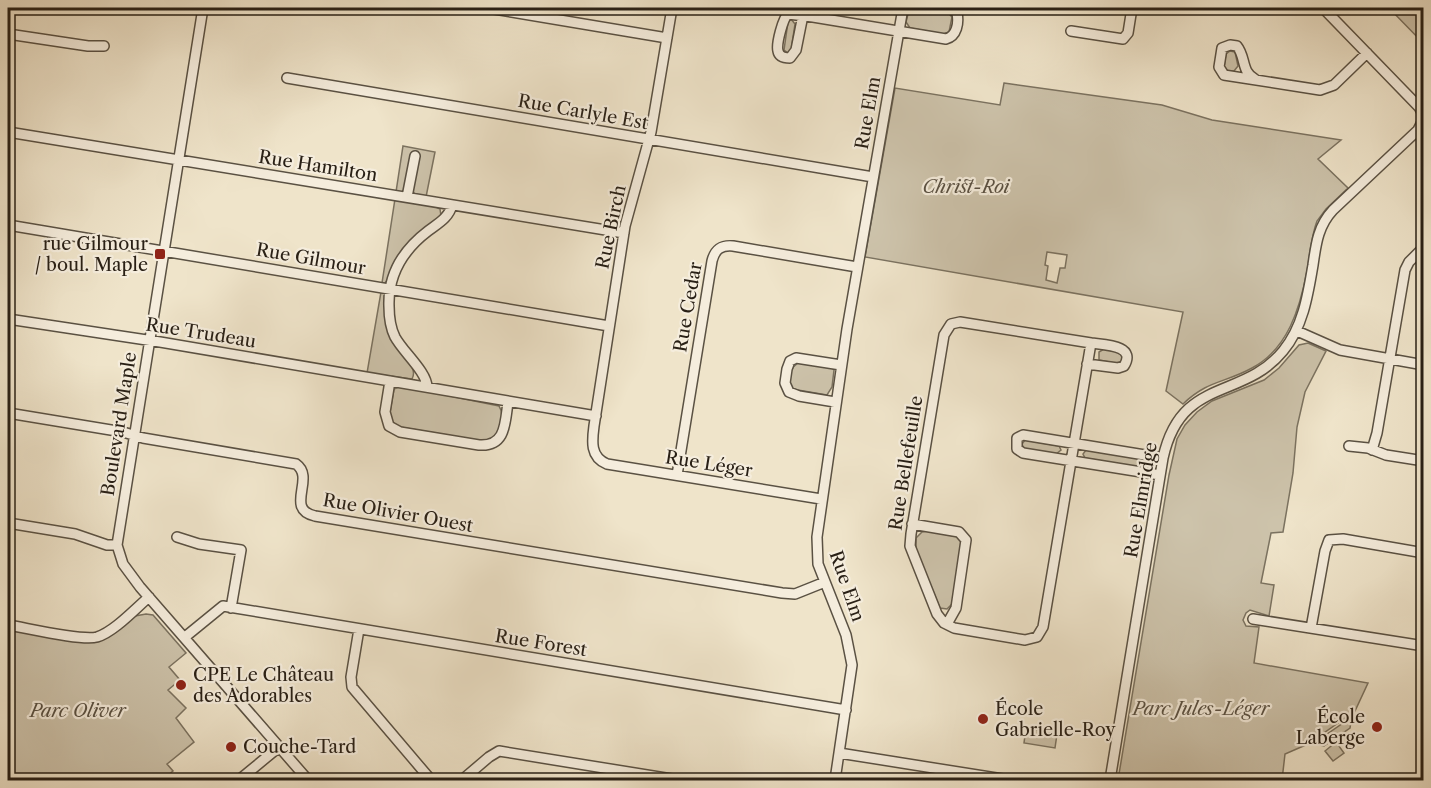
<svg xmlns="http://www.w3.org/2000/svg" width="1431" height="788" font-family="'Libre Caslon Text',serif">
  <style>
    .green { fill: #cdc3ab; stroke: #7b7260; stroke-width: 1.5; fill-rule: evenodd }
    .lines { fill: none; stroke-linecap: round; stroke-linejoin: round }
    .minor-casing { stroke: #5a5143; stroke-width: 12 }
    .minor { stroke: #f5eddd; stroke-width: 9 }
    .poi-dot { fill: #8f2418; stroke: #f5eddd; stroke-width: 2 }
    .labels { text-anchor: middle; dominant-baseline: central; stroke-width: 4.5; stroke-linejoin: round; paint-order: stroke }
    .street-label { font-size: 18px; fill: #292016; stroke: #f5eddd }
    .park-label { font-size: 18px; font-style: italic; fill: #5a5143; stroke: #f5eddd }
    .poi-label { font-size: 18px; fill: #292016; stroke: #f5eddd; text-anchor: start }
  </style>
  <rect width="100%" height="100%" fill="#efe4ca"/>
  <filter id="stains"><feTurbulence type="fractalNoise" baseFrequency=".00333" numOctaves="4"/><feColorMatrix values="0 0 0 0 .2 0 0 0 0 .09 0 0 0 0 .02 0 0 0 .5 -.17"/></filter>
  <radialGradient id="worn" r=".72"><stop offset=".6" stop-color="#630" stop-opacity="0"/><stop offset="1" stop-color="#630" stop-opacity=".3"/></radialGradient>
  <path class="green" d="M911 8 948 13 952 17 949 32 943 34 910 28 906 22 909 10Z
    M1389 8H1423V43Z
    M791 19 795 24 791 50 788 53 784 50 788 22Z
    M1230 51 1235 52 1238 66 1234 71H1228L1224 67 1226 54Z
    M1004 83 1162 105 1212 120 1341 140 1318 159 1348 188 1326 209 1317 221C1311 237 1310 254 1307 271 1300 308 1288 349 1252 368 1225 383 1208 380 1183 404L1166 391 1183 312 865 257 895 88 1000 105ZM1047 252 1067 255 1065 268H1060L1057 283 1046 280 1048 266 1045 265Z
    M403 146 435 152 426 197 417 195 412 191 396 192Z
    M395 199 436 207 440 209 441 216 385 283H382Z
    M381 292H385C387 308 392 336 399 350 405 360 418 368 412 379L367 373Z
    M1308 343 1326 351 1305 392 1297 427 1293 473 1283 532 1271 533 1261 583 1274 585 1269 616 1250 610 1246 613 1243 620 1246 626 1259 627 1254 663 1368 683 1355 711 1308 744 1285 754 1282 780H1118L1169 475 1177 439 1185 425 1197 412 1212 401 1264 380 1279 368 1299 345Z
    M1104 349 1121 353 1123 358 1120 364 1099 360V352Z
    M798 363 831 367 834 370 832 387 827 395 792 389C788 379 788 370 798 363Z
    M401 386 499 406C506 416 499 430 493 440L482 441 400 427 391 421 390 412 394 389Z
    M1025 440 1059 446 1061 450 1056 454 1024 449 1022 444Z
    M1086 450 1149 460 1151 464 1148 469 1085 458 1083 454Z
    M927 531 959 537 962 542 952 604 947 609 940 608 916 550V538L922 532Z
    M146 614 153 615 186 653 169 667 180 680 168 690 186 708 176 718 194 742 167 764 173 771 162 780H8V630L84 642 135 616Z
    M1349 719 1351 722 1350 728 1324 746 1320 745 1317 741Z
    M1026 728 1057 734 1055 748 1024 743Z
    M1336 742 1344 753 1333 761 1325 751Z"/>
  <g class="lines">
    <defs>
      <path id="minor" d="M203 8 117 545 123 564 140 587 308 780
        M488 8 667 38
        M672 8 651 132 625 226 594 426C592 441 590 457 607 464L821 499
        M803 15 796 50 790 58C785 58 779 57 778 51 776 44 783 18 788 14L813 17 946 39C957 36 959 23 957 13L951 8
        M1071 31 1123 39 1128 33 1132 8
        M8 34 88 46H104
        M287 78 873 177
        M1255 79C1241 72 1246 57 1237 46L1230 45 1222 48 1219 67 1224 75 1320 90 1334 85 1367 53
        M8 132 624 233
        M407 197 415 156
        M8 225 609 326
        M8 319 160 342 596 416
        M960 322 1091 343 1043 627 1037 637 1025 640 954 628 944 623 937 614 910 546 911 534 944 335 951 324Z
        M1297 331 1340 350 1424 365
        M1087 364 1118 368 1124 366C1137 345 1104 345 1091 343
        M390 381 385 412 389 426 400 432 479 445C506 447 505 423 508 402
        M427 387C427 372 403 352 395 337 390 327 389 317 389 306 388 275 403 250 428 231 437 224 449 218 452 205
        M835 402 799 396 789 392 785 383 787 369 790 361 796 358 841 365
        M8 413 123 432 143 438 296 464C316 478 284 509 315 516L782 593 795 594 825 582
        M1349 446 1368 448 1386 455 1424 461
        M1372 450 1377 433 1405 270 1409 262 1424 247
        M677 475 712 261C715 249 721 245 733 246L857 267
        M1160 475 1023 453 1017 449V438L1023 435 1163 458
        M8 523 75 534 107 545H117
        M912 524 959 532 966 540 956 608 947 624
        M177 537 199 544 241 550 231 608
        M1253 619 1424 646
        M8 625C27 628 81 641 97 637 114 632 136 608 149 597
        M1311 628 1325 551 1329 540 1343 539 1424 553
        M359 629 351 677 352 687 431 780
        M185 637 223 606 846 710
        M839 753 1009 780
        M239 780 279 747
        M462 780 489 757 499 751 678 780
        M835 780 852 665 846 635 818 564 817 537 847 329 903 8
        M1110 780 1163 458C1181 376 1242 401 1283 351 1303 327 1308 295 1313 265 1316 244 1318 226 1333 210L1418 130C1423 121 1425 116 1419 107L1323 8"/>
    </defs>
    <use href="#minor" class="minor-casing"/>
    <use href="#minor" class="minor"/>
  </g>
  <g class="poi-dot">
    <rect x="154" y="248" width="12" height="12" rx="3"/>
    <circle cx="181" cy="685" r="6"/>
    <circle cx="983" cy="719" r="6"/>
    <circle cx="1377" cy="727" r="6"/>
    <circle cx="231" cy="747" r="6"/>
  </g>
  <g class="labels">
    <g class="street-label">
      <text transform="translate(583 112) rotate(10)">Rue Carlyle Est</text>
      <text transform="translate(868 113) rotate(-80)">Rue Elm</text>
      <text transform="translate(318 166) rotate(9)">Rue Hamilton</text>
      <text transform="translate(611 227) rotate(-78)">Rue Birch</text>
      <text transform="translate(311 259) rotate(10)">Rue Gilmour</text>
      <text transform="translate(688 307) rotate(-80)">Rue Cedar</text>
      <text transform="translate(201 333) rotate(9)">Rue Trudeau</text>
      <text transform="translate(119 424) rotate(-81)">Boulevard Maple</text>
      <text transform="translate(906 463) rotate(-81)">Rue Bellefeuille</text>
      <text transform="translate(709 464) rotate(9)">Rue Léger</text>
      <text transform="translate(1141 500) rotate(-80)">Rue Elmridge</text>
      <text transform="translate(398 513) rotate(10)">Rue Olivier Ouest</text>
      <text transform="translate(847 586) rotate(71)">Rue Elm</text>
      <text transform="translate(541 643) rotate(9)">Rue Forest</text>
    </g>
    <g class="park-label">
      <text x="966" y="187">Christ-Roi</text>
      <text x="1201" y="709">Parc Jules-Léger</text>
      <text x="78" y="711">Parc Oliver</text>
    </g>
    <g class="poi-label">
      <text x="148" y="244" text-anchor="end">rue Gilmour<tspan x="148" dy="21">/ boul. Maple</tspan></text>
      <text x="193" y="675">CPE Le Château<tspan x="193" dy="21">des Adorables</tspan></text>
      <text x="995" y="709">École<tspan x="995" dy="21">Gabrielle-Roy</tspan></text>
      <text x="1365" y="717" text-anchor="end">École<tspan x="1365" dy="21">Laberge</tspan></text>
      <text x="243" y="747">Couche-Tard</text>
    </g>
  </g>
  <rect width="1431" height="788" fill="none" stroke="#efe4ca" stroke-width="30"/>
  <rect x="9" y="9" width="1413" height="770" fill="none" stroke="#292016" stroke-width="3"/>
  <rect x="15" y="15" width="1401" height="758" fill="none" stroke="#292016" stroke-width="1.5"/>
  <rect width="100%" height="100%" filter="url(#stains)"/>
  <rect width="100%" height="100%" fill="url(#worn)"/>
</svg>
